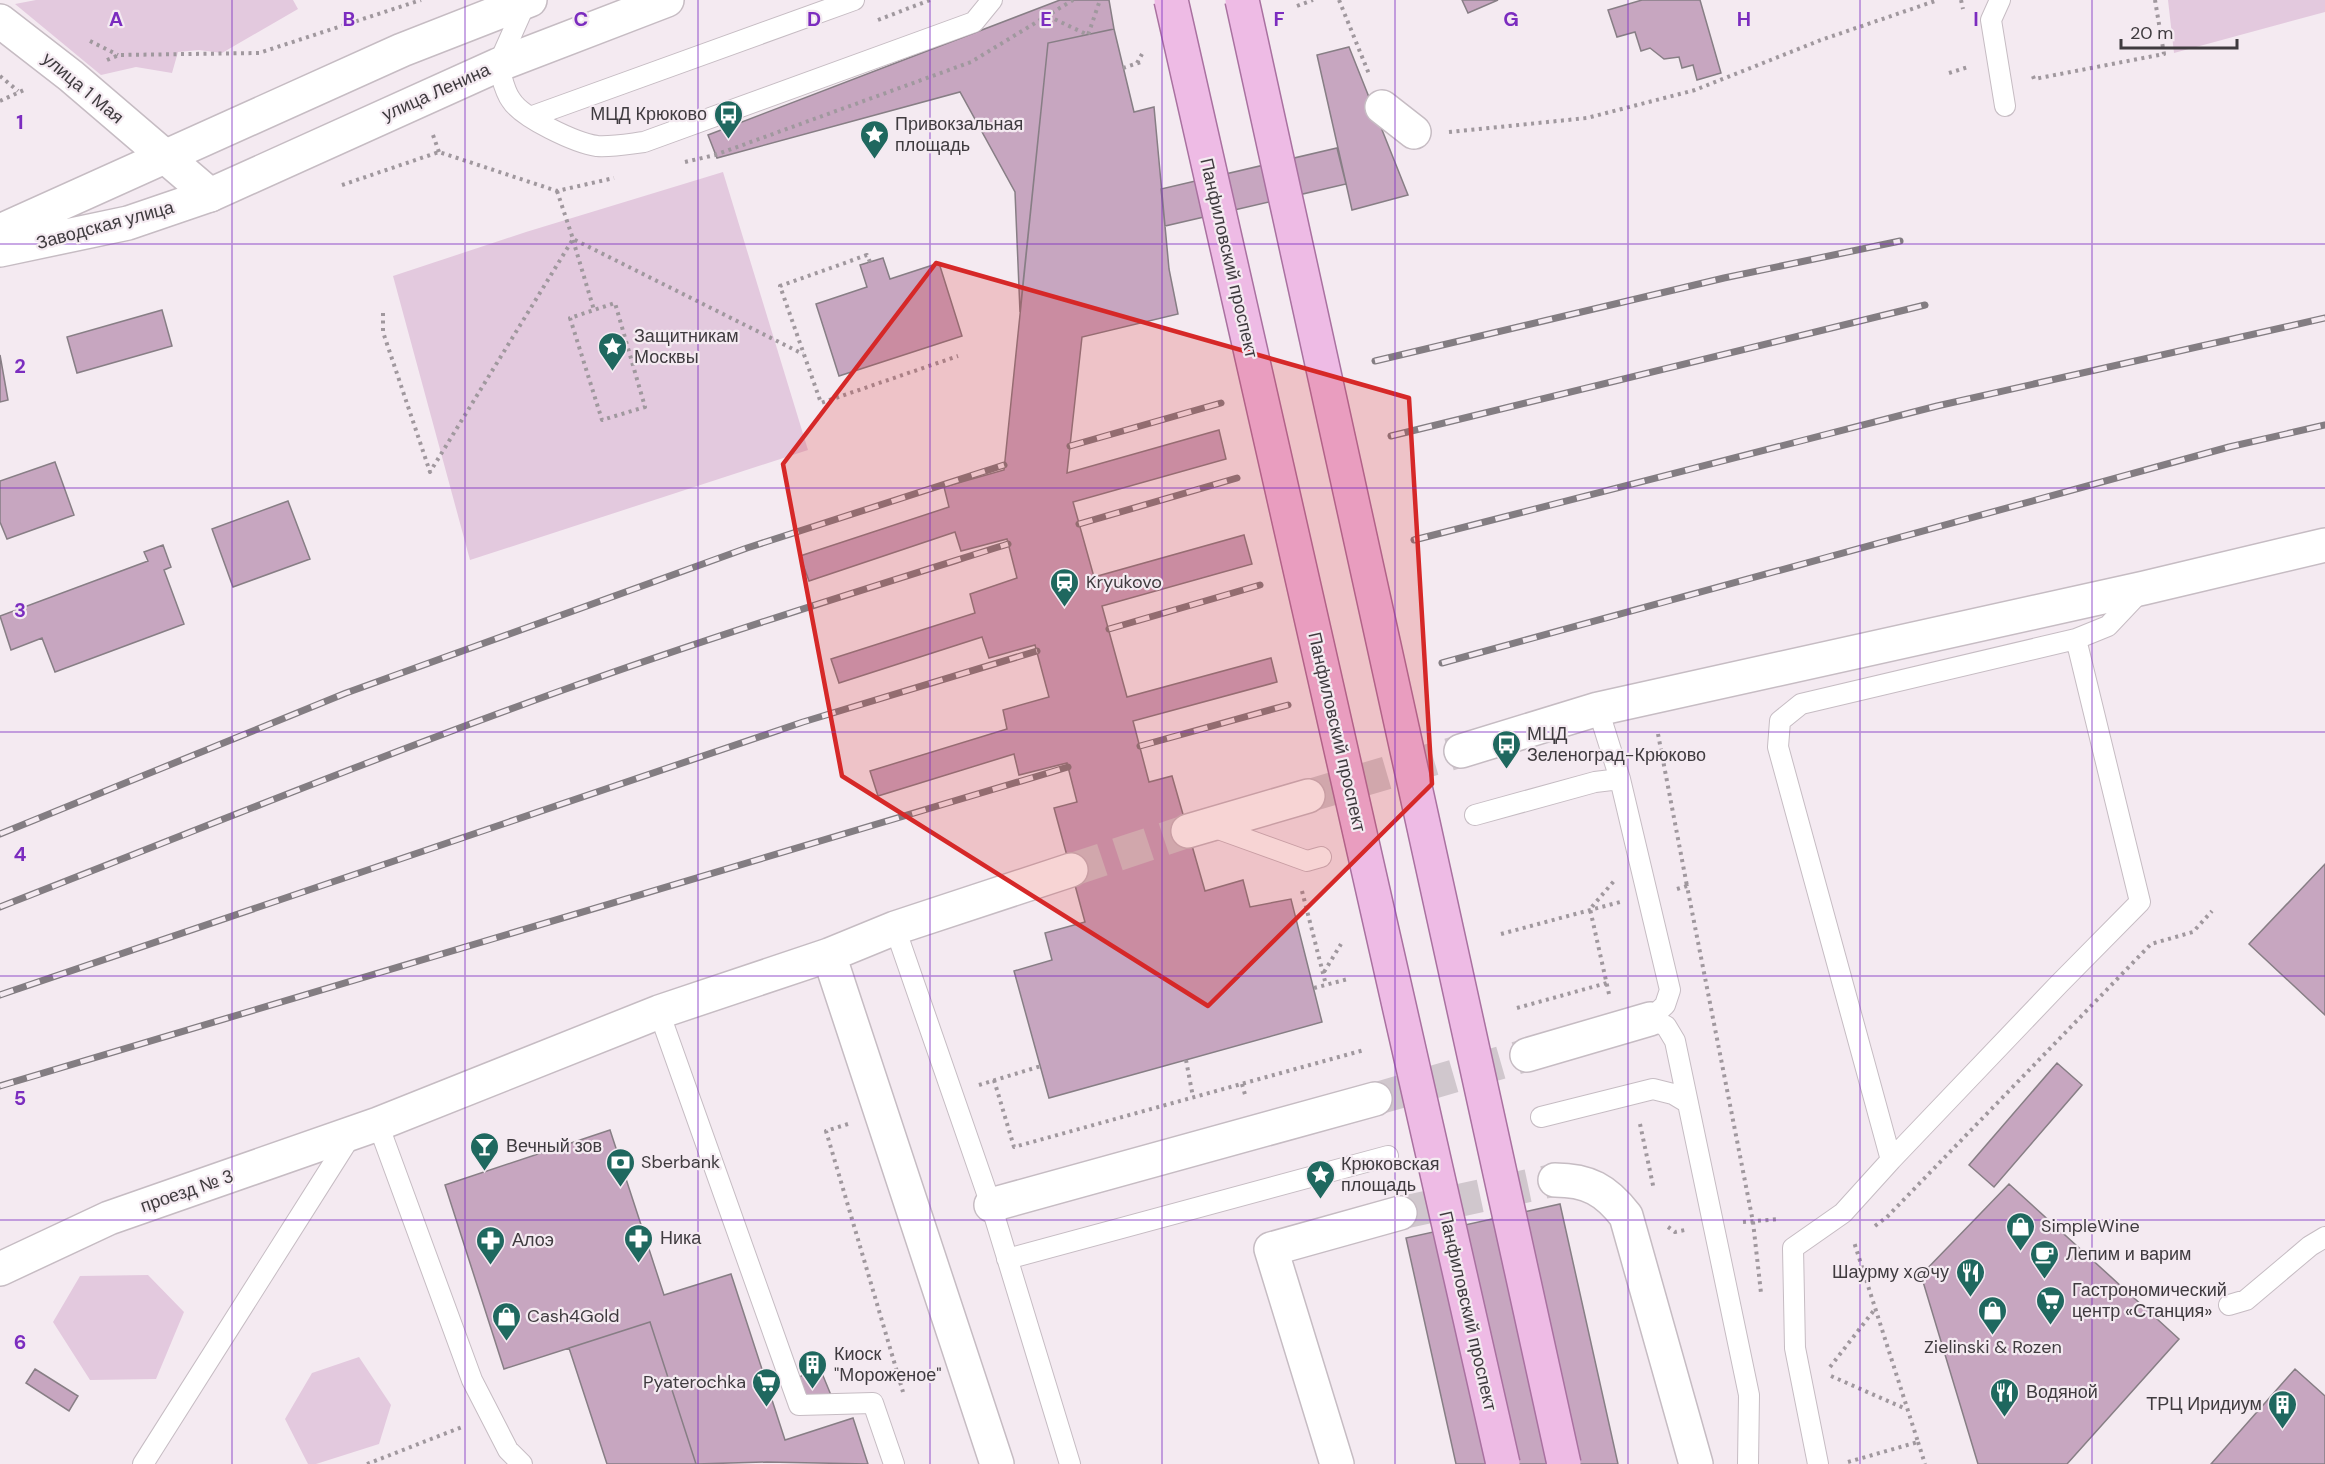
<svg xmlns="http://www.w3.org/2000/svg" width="2325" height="1464" font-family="'DM Sans',sans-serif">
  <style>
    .green { fill: #e3c9de }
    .building { fill: #c7a6c0; stroke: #877e85; stroke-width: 1.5 }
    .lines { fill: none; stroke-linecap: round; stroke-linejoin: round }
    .street-tunnel { stroke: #d0c7cd; stroke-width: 33; stroke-dasharray: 33 16; stroke-linecap: butt }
    .lane-casing { stroke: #c6bcc3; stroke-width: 22 }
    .street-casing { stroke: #c6bcc3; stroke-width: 36 }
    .secondary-casing { stroke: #c6bcc3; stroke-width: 36 }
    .path { stroke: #a0989e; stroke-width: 4; stroke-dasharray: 3 4.5; stroke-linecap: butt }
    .lane { stroke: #fff; stroke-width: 20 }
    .street { stroke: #fff; stroke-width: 33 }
    .secondary { stroke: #fff; stroke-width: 33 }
    .rail-casing { stroke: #837d82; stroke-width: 7 }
    .rail { stroke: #f4eaf1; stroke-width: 4.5; stroke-dasharray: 14; stroke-linecap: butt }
    .primary-bridge-casing { stroke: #a971a0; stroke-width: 36; stroke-linecap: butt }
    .primary-bridge { stroke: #eebbe5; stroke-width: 33 }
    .marked { fill: #d62828; fill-opacity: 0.2; stroke: #d62828; stroke-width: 4.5; stroke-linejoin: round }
    .grid { fill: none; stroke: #7b2cbf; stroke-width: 1.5; stroke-opacity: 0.55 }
    .labels { text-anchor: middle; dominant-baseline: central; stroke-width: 4.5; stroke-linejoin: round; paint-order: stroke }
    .street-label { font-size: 18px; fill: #3f3b3f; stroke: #f4eaf1 }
    .poi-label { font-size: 18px; fill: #3f3b3f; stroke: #f4eaf1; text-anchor: start }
    .grid-label { font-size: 20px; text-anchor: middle; font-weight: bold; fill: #7b2cbf; stroke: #f4eaf1; stroke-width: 4.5; stroke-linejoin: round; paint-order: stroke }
  </style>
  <rect width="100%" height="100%" fill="#f4eaf1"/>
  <path class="green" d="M36 0H293L298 9 222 53 199 50 178 52 172 73 136 67 101 75 15 4Z
    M2168 0H2325V12L2174 53Z
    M723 172 808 450 470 560 393 276 526 232Z
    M148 1275 184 1312 156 1379 90 1380 53 1322 80 1276Z
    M359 1357 391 1405 379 1444 316 1464H308L285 1419 312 1373Z"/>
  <path class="building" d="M1060 0H1109L1114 29 1048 43 1020 312 1015 192 960 92 717 158 708 135Z
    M1462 0H1498L1468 13Z
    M1642 0H1700L1721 73 1697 80 1693 65 1682 68 1679 57 1664 59 1650 48 1641 51 1635 32 1617 37 1608 10Z
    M1114 29 1134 112 1154 107 1169 269 1178 314 1082 337 1067 473 1219 430 1226 459 1073 502 1094 577 1244 535 1252 564 1102 606 1127 697 1271 658 1277 682 1133 721 1149 782 1172 776 1205 891 1243 880 1250 907 1291 899 1322 1022 1049 1098 1014 971 1052 960 1045 933 1085 922 1054 808 1077 802 1067 763 1019 775 1014 754 878 796 870 771 1007 729 1003 710 1049 697 1035 645 989 658 982 637 839 683 831 659 975 613 970 594 1017 578 1007 539 961 551 955 532 809 581 800 556 949 507 944 487 1004 470 1048 43Z
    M1349 47 1408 195 1352 210 1317 55Z
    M1337 148 1346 184 1165 226 1161 189Z
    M883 258 890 279 939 263 962 336 839 376 816 304 867 287 860 265Z
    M162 310 172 346 77 373 67 337Z
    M0 355 8 400 0 402Z
    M55 462 74 515 7 539 0 522V481Z
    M288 501 310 559 233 587 212 529Z
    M163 545 171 567 164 570 184 624 55 672 42 638 11 650 0 616 148 561 144 552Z
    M2325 864V1015L2249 944Z
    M2057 1063 2082 1085 1994 1187 1969 1165Z
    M610 1130 664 1295 731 1274 785 1440 853 1418 868 1464 767 1462 696 1464 650 1322 504 1369 445 1185Z
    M2009 1184 2179 1339 2067 1464H1978L1921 1275Z
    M1560 1204 1618 1464H1456L1406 1238Z
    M650 1322 696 1464H607L569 1348Z
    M819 1366 833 1400 802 1403 794 1380Z
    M35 1369 78 1396 69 1411 26 1383Z
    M2295 1369 2325 1396V1464H2211Z"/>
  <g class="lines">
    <path class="street-tunnel" d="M1308 796 1461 751
      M1071 870 1188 831
      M1375 1099 1527 1055
      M1400 1213 1555 1180"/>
    <defs>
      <path id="lane" d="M2000 0 1991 20 2005 106
        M526 2 498 65C502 76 504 91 511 100 522 118 576 143 597 146 612 147 628 144 644 142L974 22 992 0
        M530 117 854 0
        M2076 639 1801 704 1780 721 1778 747 1891 1160 2059 984 2140 902 2076 639 2108 626 2142 590
        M1598 709 1620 779 1670 990 1665 1005 1650 1019 1666 1026 1675 1041 1749 1395 1748 1464
        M1475 815 1595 782 1620 779
        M1210 826 1307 861 1321 857
        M895 928 991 1205 1070 1464
        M659 1012 799 1405 873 1403 894 1464
        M1541 1117 1653 1089 1673 1094 1688 1103
        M378 1124 472 1380 508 1450 522 1464
        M1007 1259 1388 1156
        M2229 1305 2246 1300 2310 1246 2325 1237
        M143 1464 352 1134
        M1818 1464 1795 1348 1793 1248 1843 1213 1891 1160"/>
      <path id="street" d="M0 21 71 76 210 195
        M1382 107 1414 132
        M1461 751 1598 709 2144 588 2325 545
        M1188 831 1308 796
        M829 955 997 1464
        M1527 1055 1650 1019
        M1555 1180C1588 1180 1606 1190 1626 1216L1696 1464
        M991 1205 1375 1099
        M0 1269 109 1218 378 1124 659 1012 829 955 895 928 1071 870
        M1337 1464 1271 1249 1400 1213"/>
      <path id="secondary" d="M0 231 402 50 530 0
        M0 250 128 223 210 195 498 65 667 0"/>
    </defs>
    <use href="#lane" class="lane-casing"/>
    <use href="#street" class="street-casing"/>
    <use href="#secondary" class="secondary-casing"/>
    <path class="path" d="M1339 0 1369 74
      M1961 0 1963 9
      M1297 6 1313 0
      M1048 16 1088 35 1100 0
      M878 20 930 0
      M90 41 118 55
      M107 60 119 55 259 53 421 0
      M1137 63 1142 54
      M1123 68 1144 61
      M1949 73 1968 67
      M0 76 18 91
      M2033 76 2034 79 2164 54 2155 0
      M0 101 26 89
      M1449 132 1587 118 1695 90 1821 40 1938 0
      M433 135 439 152
      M685 162 715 155 971 62 1073 0
      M342 185 439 152 557 191 614 178
      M557 191 573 239 803 354
      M573 240 594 310 615 303 645 407 602 420 570 318 594 310
      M870 262 867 255 780 286 821 403 958 356
      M383 313V332L430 472 573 239
      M1658 734 1687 886
      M1677 889 1687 886 1753 1222 1761 1293
      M1302 891 1326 985
      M1501 934 1620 902
      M1324 972 1341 944
      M1314 988 1348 979
      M1609 994 1590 909 1614 881
      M1517 1008 1607 983
      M1186 1060 1193 1097
      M994 1080 1014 1147 1364 1050
      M1242 1084 1246 1098
      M979 1085 1041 1066
      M848 1124 826 1131 903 1392
      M1640 1124 1654 1190
      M1743 1222 1780 1219
      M1875 1226 1887 1217 2151 944 2193 932 2212 911
      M1668 1227 1675 1232 1685 1230
      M1830 1367 1875 1309
      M1831 1376 1906 1409
      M1918 1442 1925 1464
      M1848 1462 1918 1442 1854 1242
      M367 1464 462 1427"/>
    <use href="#lane" class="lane"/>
    <use href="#street" class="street"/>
    <use href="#secondary" class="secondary"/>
    <defs>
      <path id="rail" d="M1375 361 1724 278 1900 241
        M1391 436 1925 305
        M1070 446 1221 403
        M1079 524 1237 478
        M1414 540 1937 406 2325 318
        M1109 629 1260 585
        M1442 663 2229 447 2325 425
        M1140 746 1288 705
        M0 834 346 693 747 548 1004 465
        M0 907C187 834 374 758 563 690 710 637 859 591 1008 544
        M0 995 803 722 1037 651
        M0 1086 1068 767"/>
    </defs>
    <use href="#rail" class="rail-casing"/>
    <use href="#rail" class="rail"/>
    <defs>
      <path id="primary-bridge" d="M1171 0 1503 1464
        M1242 0 1564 1464"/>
    </defs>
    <use href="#primary-bridge" class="primary-bridge-casing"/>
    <use href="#primary-bridge" class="primary-bridge"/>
  </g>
  <path class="marked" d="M936 263 1409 398 1432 784 1208 1006 842 776 783 464Z"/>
  <path class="grid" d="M232 0V1464M465 0V1464M698 0V1464M930 0V1464M1162 0V1464M1395 0V1464M1628 0V1464M1860 0V1464M2092 0V1464M0 244H2325M0 488H2325M0 732H2325M0 976H2325M0 1220H2325"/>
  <defs>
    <symbol id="bus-pin" viewBox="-11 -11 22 30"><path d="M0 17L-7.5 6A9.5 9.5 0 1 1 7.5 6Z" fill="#1f685f" stroke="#f4eaf1"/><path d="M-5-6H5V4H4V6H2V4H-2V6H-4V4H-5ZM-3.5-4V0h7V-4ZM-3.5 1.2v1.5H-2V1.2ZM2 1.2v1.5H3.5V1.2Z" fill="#fff"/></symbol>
    <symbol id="sight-pin" viewBox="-11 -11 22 30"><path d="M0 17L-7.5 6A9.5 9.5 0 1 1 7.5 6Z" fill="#1f685f" stroke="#f4eaf1"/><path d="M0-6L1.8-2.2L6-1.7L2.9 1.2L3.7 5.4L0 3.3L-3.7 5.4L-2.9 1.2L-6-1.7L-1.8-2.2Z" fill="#fff"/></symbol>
    <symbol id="station-pin" viewBox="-11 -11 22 30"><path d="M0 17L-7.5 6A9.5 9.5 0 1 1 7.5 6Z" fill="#1f685f" stroke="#f4eaf1"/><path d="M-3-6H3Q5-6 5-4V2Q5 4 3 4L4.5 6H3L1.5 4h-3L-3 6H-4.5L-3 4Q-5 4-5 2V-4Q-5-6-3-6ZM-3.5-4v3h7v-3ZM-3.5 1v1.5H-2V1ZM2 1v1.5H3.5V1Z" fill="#fff"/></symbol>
    <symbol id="bar-pin" viewBox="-11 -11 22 30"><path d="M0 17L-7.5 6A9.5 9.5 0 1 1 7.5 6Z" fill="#1f685f" stroke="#f4eaf1"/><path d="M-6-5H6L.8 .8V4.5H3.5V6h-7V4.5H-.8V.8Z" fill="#fff"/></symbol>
    <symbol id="bank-pin" viewBox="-11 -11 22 30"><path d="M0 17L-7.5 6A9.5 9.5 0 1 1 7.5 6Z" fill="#1f685f" stroke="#f4eaf1"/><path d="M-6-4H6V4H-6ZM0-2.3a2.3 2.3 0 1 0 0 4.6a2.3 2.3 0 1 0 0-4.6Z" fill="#fff"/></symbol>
    <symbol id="shop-pin" viewBox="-11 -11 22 30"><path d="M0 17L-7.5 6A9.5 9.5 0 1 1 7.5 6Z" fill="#1f685f" stroke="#f4eaf1"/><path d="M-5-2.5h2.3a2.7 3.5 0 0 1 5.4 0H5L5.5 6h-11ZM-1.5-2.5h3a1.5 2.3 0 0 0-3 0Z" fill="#fff"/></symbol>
    <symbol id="pharmacy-pin" viewBox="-11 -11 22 30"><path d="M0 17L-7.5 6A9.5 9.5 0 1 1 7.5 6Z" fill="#1f685f" stroke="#f4eaf1"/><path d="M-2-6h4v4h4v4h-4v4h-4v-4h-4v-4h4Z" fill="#fff"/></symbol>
    <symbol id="cafe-pin" viewBox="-11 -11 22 30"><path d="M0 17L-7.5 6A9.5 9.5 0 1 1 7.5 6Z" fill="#1f685f" stroke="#f4eaf1"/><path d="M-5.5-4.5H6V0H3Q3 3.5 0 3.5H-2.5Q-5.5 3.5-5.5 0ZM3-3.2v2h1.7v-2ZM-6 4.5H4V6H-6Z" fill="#fff"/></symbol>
    <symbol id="restaurant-pin" viewBox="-11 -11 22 30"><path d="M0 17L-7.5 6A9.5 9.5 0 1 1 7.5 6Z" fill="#1f685f" stroke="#f4eaf1"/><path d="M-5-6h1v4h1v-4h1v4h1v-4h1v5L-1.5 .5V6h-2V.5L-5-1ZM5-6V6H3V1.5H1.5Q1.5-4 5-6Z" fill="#fff"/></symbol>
    <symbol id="supermarket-pin" viewBox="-11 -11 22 30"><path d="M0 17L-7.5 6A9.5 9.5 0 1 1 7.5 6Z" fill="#1f685f" stroke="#f4eaf1"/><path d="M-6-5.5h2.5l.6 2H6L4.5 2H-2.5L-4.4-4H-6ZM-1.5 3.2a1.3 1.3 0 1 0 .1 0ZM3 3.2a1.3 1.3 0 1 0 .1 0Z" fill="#fff"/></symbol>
    <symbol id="building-pin" viewBox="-11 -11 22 30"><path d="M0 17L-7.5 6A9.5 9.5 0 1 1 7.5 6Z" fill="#1f685f" stroke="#f4eaf1"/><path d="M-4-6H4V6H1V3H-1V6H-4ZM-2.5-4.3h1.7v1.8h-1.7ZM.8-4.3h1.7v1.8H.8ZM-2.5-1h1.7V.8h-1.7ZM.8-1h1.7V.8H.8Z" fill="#fff"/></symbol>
  </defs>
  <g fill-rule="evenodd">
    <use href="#bus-pin" x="712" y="98" width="33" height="45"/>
    <use href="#sight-pin" x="858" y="118" width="33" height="45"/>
    <use href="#sight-pin" x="596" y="330" width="33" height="45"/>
    <use href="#station-pin" x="1048" y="566" width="33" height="45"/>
    <use href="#bus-pin" x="1490" y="728" width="33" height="45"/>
    <use href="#bar-pin" x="468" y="1130" width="33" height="45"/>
    <use href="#bank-pin" x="604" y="1146" width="33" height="45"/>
    <use href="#sight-pin" x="1304" y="1158" width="33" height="45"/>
    <use href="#shop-pin" x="2004" y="1210" width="33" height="45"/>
    <use href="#pharmacy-pin" x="622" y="1222" width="33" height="45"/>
    <use href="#pharmacy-pin" x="474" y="1224" width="33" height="45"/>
    <use href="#cafe-pin" x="2028" y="1238" width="33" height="45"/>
    <use href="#restaurant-pin" x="1954" y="1256" width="33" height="45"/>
    <use href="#supermarket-pin" x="2034" y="1284" width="33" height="45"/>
    <use href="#shop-pin" x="1976" y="1294" width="33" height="45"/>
    <use href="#shop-pin" x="490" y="1300" width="33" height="45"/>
    <use href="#building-pin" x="796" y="1348" width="33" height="45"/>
    <use href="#supermarket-pin" x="750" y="1366" width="33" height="45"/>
    <use href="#restaurant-pin" x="1988" y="1376" width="33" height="45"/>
    <use href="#building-pin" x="2266" y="1388" width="33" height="45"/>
  </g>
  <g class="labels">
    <g class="street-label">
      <text transform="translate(83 88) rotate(40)">улица 1 Мая</text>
      <text transform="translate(436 92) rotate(-24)">улица Ленина</text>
      <text transform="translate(105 225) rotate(-15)">Заводская улица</text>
      <text transform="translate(1229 258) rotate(77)">Панфиловский проспект</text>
      <text transform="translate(1337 732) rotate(77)">Панфиловский проспект</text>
      <text transform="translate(187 1191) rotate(-19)">проезд № 3</text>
      <text transform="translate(1468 1311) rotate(77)">Панфиловский проспект</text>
    </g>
    <g class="poi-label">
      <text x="707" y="114" text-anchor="end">МЦД Крюково</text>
      <text x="895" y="124">Привокзальная<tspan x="895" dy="21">площадь</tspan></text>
      <text x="634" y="336">Защитникам<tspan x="634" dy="21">Москвы</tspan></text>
      <text x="1086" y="582">Kryukovo</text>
      <text x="1527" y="734">МЦД<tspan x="1527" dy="21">Зеленоград-Крюково</tspan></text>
      <text x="506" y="1146">Вечный зов</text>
      <text x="641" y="1162">Sberbank</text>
      <text x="1341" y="1164">Крюковская<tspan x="1341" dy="21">площадь</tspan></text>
      <text x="2041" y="1226">SimpleWine</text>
      <text x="660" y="1238">Ника</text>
      <text x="512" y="1240">Алоэ</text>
      <text x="2066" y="1254">Лепим и варим</text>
      <text x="1949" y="1272" text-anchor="end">Шаурму х@чу</text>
      <text x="2072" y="1290">Гастрономический<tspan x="2072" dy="21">центр «Станция»</tspan></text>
      <text x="527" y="1316">Cash4Gold</text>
      <text x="1993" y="1347" text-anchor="middle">Zielinski &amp; Rozen</text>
      <text x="834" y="1354">Киоск<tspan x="834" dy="21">"Мороженое"</tspan></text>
      <text x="746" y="1382" text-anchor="end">Pyaterochka</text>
      <text x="2026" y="1392">Водяной</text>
      <text x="2262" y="1404" text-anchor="end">ТРЦ Иридиум</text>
    </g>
  </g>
  <g class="grid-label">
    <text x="116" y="26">A</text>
    <text x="349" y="26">B</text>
    <text x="581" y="26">C</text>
    <text x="814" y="26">D</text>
    <text x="1046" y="26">E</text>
    <text x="1279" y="26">F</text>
    <text x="1511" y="26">G</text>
    <text x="1744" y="26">H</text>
    <text x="1976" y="26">I</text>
    <text x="20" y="129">1</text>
    <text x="20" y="373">2</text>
    <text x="20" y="617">3</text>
    <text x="20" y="861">4</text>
    <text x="20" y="1105">5</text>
    <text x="20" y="1349">6</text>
  </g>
  <path d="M2121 39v9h116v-9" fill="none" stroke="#3f3b3f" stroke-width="3"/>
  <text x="2130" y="39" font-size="18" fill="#3f3b3f" stroke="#f4eaf1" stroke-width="4.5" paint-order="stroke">20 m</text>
</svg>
